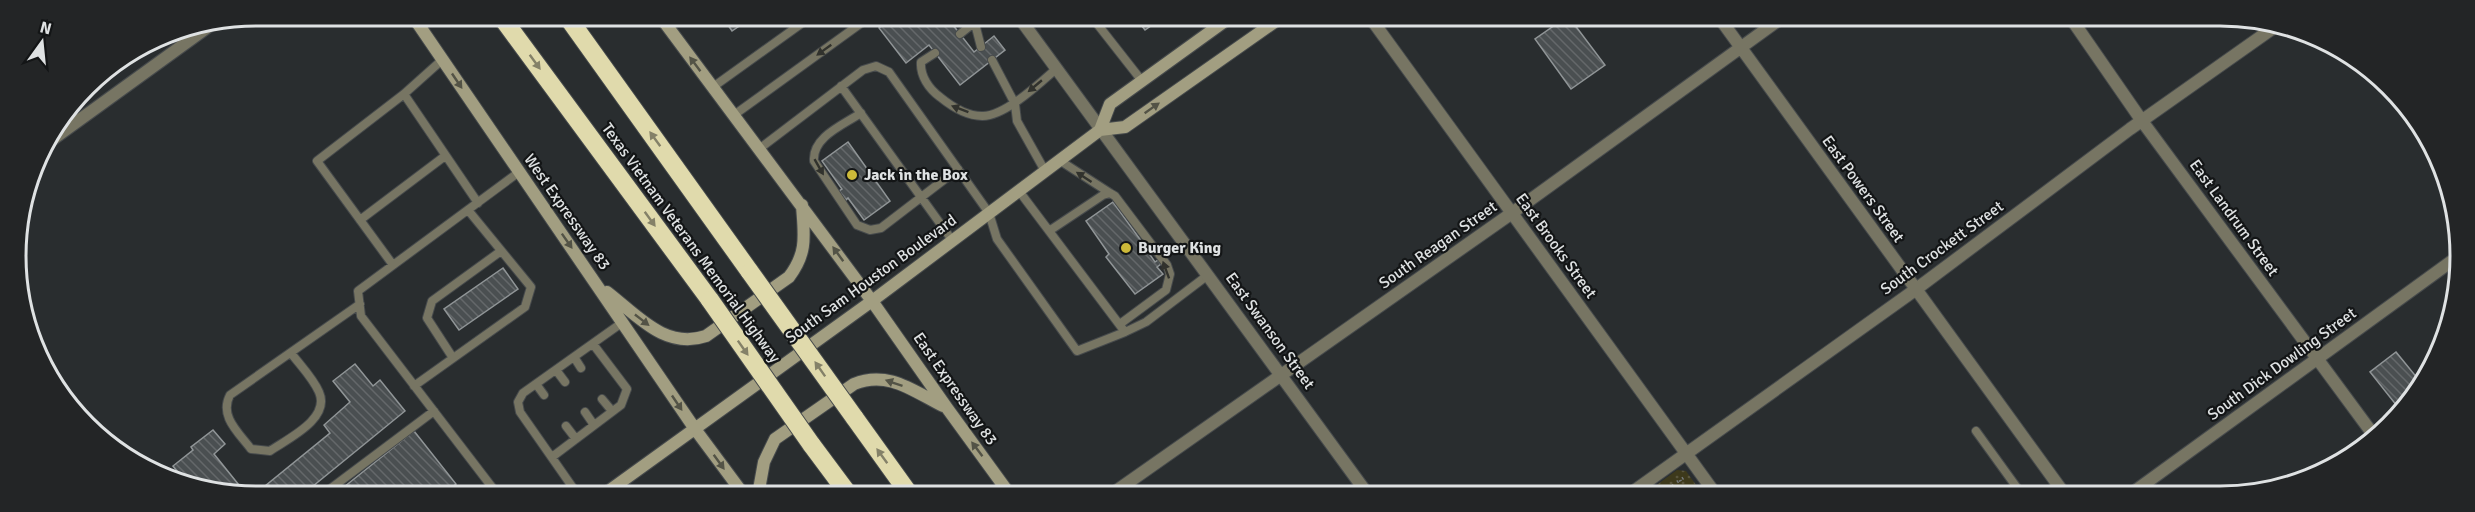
<svg xmlns="http://www.w3.org/2000/svg" width="2475" height="512" font-family="Signika,sans-serif">
  <style>
    .park { fill: url(#park-dots) }
    .building { fill: url(#building-back-hatch); stroke: #909597; stroke-width: 1.5 }
    .lines { fill: none; stroke-linecap: round; stroke-linejoin: round }
    .service-casing { stroke: #464a4c; stroke-width: 10 }
    .minor-casing { stroke: #464a4c; stroke-width: 14 }
    .secondary-casing { stroke: #464a4c; stroke-width: 14 }
    .motorway-casing { stroke: #464a4c; stroke-width: 20 }
    .path { stroke: #75797b; stroke-width: 3; stroke-dasharray: 1.5 4.5; stroke-linecap: butt }
    .service { stroke: #777563; stroke-width: 8 }
    .minor { stroke: #777563; stroke-width: 12 }
    .secondary { stroke: #a29e81; stroke-width: 12 }
    .motorway { stroke: #e0daac; stroke-width: 18 }
    .motorway-bridge-casing { stroke: #464a4c; stroke-width: 20; stroke-linecap: butt }
    .motorway-bridge { stroke: #e0daac; stroke-width: 18 }
    .oneway { fill: #31322d }
    .oneway2 { fill: #848168 }
    .oneway3 { fill: #535346 }
    .poi-dot { fill: #ccb939; stroke: #131516; stroke-width: 2 }
    .labels { text-anchor: middle; dominant-baseline: central; stroke-width: 4.5; stroke-linejoin: round; paint-order: stroke }
    .poi-label { font-size: 16px; font-weight: bold; fill: #dfe2e3; stroke: #131516; text-anchor: start }
    .street-label { font-size: 16px; fill: #dfe2e3; stroke: #131516 }
    .rim { fill: none; stroke: #dfe2e3; stroke-width: 3 }
  </style>
  <defs>
    <pattern id="park-dots" width="8" height="8" patternUnits="userSpaceOnUse" patternTransform="scale(1.5)"><rect width="8" height="8" fill="#3d391b"/><path d="M2 2h.1M6 6h.1" fill="none" stroke="#59553c" stroke-width="1.8" stroke-linecap="round"/></pattern>
    <pattern id="building-back-hatch" width="6" height="6" patternUnits="userSpaceOnUse" patternTransform="scale(1.5)"><rect width="6" height="6" fill="#4a4f51"/><path d="M-1 5l2 2M0 0l6 6M5-1l2 2" fill="none" stroke="#64686a"/></pattern>
  </defs>
  <rect width="100%" height="100%" fill="#292d2f"/>
  <path class="park" d="M1677 470 1686 471 1704 496H1642Z"/>
  <path class="building" d="M721 15 754 16 732 31Z
    M895 16H946L974 52 994 36 1005 50 960 85 929 45 906 63 879 28Z
    M1134 16H1165L1145 30Z
    M1568 16 1605 65 1571 89 1535 39Z
    M848 142 890 201 864 220 848 198 846 200 839 191 842 189 822 161Z
    M1113 202 1142 242 1145 241 1149 247 1146 249 1155 262 1158 260 1161 264 1157 267 1163 274 1135 294 1106 257 1109 254 1086 221Z
    M503 268 518 289 459 330 444 309Z
    M2396 352 2418 379 2431 369 2401 411 2370 372Z
    M355 364 373 386 380 380 405 411 302 495H254L330 433 324 425 350 402 333 381Z
    M213 430 225 444 214 454 247 495H225L187 483 173 466 193 450 191 447Z
    M414 431 456 484 441 495H334Z"/>
  <g class="lines">
    <defs>
      <path id="service" d="M973 16 981 47
        M1091 16 1142 81
        M960 34 975 22
        M935 53 921 62C920 76 929 89 940 97 951 106 967 116 982 116 1004 117 1040 83 1056 69
        M992 60 1015 104 1017 121 1045 171
        M841 86 952 240
        M713 87 812 16
        M404 94 478 203
        M861 113C843 125 812 137 814 161L857 225 870 230 881 228 958 169
        M734 115 871 16
        M759 149 863 70 876 66 889 72 989 213 997 239 1077 351 1125 332
        M1059 160 1110 193
        M1019 191 1125 332 1146 322 1208 275
        M360 220 445 156
        M1049 231 1103 195 1110 193 1115 196 1167 265 1170 274 1166 290 1120 324
        M393 265 317 161 404 94 442 60
        M291 353C300 365 313 378 319 392 331 419 287 439 270 451L251 449C238 432 219 416 230 395L360 304
        M574 357 581 368
        M453 358 427 318 432 301 501 251
        M556 370 565 382
        M536 384 544 395
        M414 386 525 307 531 287 468 210
        M602 399 612 411
        M585 412 594 425
        M566 426 576 439
        M1976 431 2023 496
        M552 457 621 405 627 389 593 344
        M322 495 434 411
        M478 495 491 486
        M498 495 361 316 358 291 519 172
        M578 495 520 412 518 402 523 393 623 322"/>
      <path id="minor" d="M1018 16 1369 496
        M1369 16 1717 496
        M1718 16 2066 496
        M2070 17 2142 121 2375 437
        M42 147 212 24
        M1109 496 1512 213 1783 17
        M1627 496 1915 290 2130 129 2276 26
        M2128 496 2456 258"/>
      <path id="secondary" d="M412 15 695 429 744 495
        M659 15 872 301 947 408 1011 496
        M1100 130 1110 104 1232 16
        M607 292C637 315 665 350 706 336L789 277C808 252 804 235 802 205
        M603 495 872 301 1100 130 1125 127 1283 16
        M758 495 764 462 775 439 854 384C888 370 913 391 943 406"/>
      <path id="motorway" d="M500 15 710 300
        M566 15 750 272
        M854 417 910 495
        M811 444 849 495"/>
    </defs>
    <use href="#service" class="service-casing"/>
    <use href="#minor" class="minor-casing"/>
    <use href="#secondary" class="secondary-casing"/>
    <use href="#motorway" class="motorway-casing"/>
    <path class="path" d="M1680 480 1687 496
      M1666 496 1674 484 1685 477"/>
    <use href="#service" class="service"/>
    <use href="#minor" class="minor"/>
    <use href="#secondary" class="secondary"/>
    <use href="#motorway" class="motorway"/>
    <defs>
      <path id="motorway-bridge" d="M750 272 854 417
        M710 300 811 444"/>
    </defs>
    <use href="#motorway-bridge" class="motorway-bridge-casing"/>
    <use href="#motorway-bridge" class="motorway-bridge"/>
  </g>
  <defs><path id="oneway-solid" d="M-6-.8H1V-3.2L6.5 0L1 3.2V.8H-6Z" transform="scale(1.5)"/></defs>
  <g class="oneway">
    <use href="#oneway-solid" transform="translate(824 50) rotate(144)"/>
    <use href="#oneway-solid" transform="translate(1035 86) rotate(140)"/>
    <use href="#oneway-solid" transform="translate(960 109) rotate(-159)"/>
    <use href="#oneway-solid" transform="translate(819 167) rotate(60)"/>
    <use href="#oneway-solid" transform="translate(1084 177) rotate(-147)"/>
    <use href="#oneway-solid" transform="translate(1166 270) rotate(-110)"/>
  </g>
  <g class="oneway2">
    <use href="#oneway-solid" transform="translate(535 62) rotate(54)"/>
    <use href="#oneway-solid" transform="translate(655 139) rotate(-126)"/>
    <use href="#oneway-solid" transform="translate(650 219) rotate(54)"/>
    <use href="#oneway-solid" transform="translate(743 348) rotate(55)"/>
    <use href="#oneway-solid" transform="translate(820 369) rotate(-125)"/>
    <use href="#oneway-solid" transform="translate(882 456) rotate(-126)"/>
  </g>
  <g class="oneway3">
    <use href="#oneway-solid" transform="translate(695 64) rotate(-127)"/>
    <use href="#oneway-solid" transform="translate(457 81) rotate(56)"/>
    <use href="#oneway-solid" transform="translate(1152 108) rotate(-35)"/>
    <use href="#oneway-solid" transform="translate(567 241) rotate(55)"/>
    <use href="#oneway-solid" transform="translate(838 254) rotate(-126)"/>
    <use href="#oneway-solid" transform="translate(642 320) rotate(38)"/>
    <use href="#oneway-solid" transform="translate(894 383) rotate(-161)"/>
    <use href="#oneway-solid" transform="translate(677 403) rotate(56)"/>
    <use href="#oneway-solid" transform="translate(977 449) rotate(-127)"/>
    <use href="#oneway-solid" transform="translate(719 462) rotate(54)"/>
  </g>
  <g class="poi-dot">
    <circle cx="852" cy="175" r="6"/>
    <circle cx="1126" cy="248" r="6"/>
  </g>
  <g class="labels">
    <g class="poi-label">
      <text x="864" y="175">Jack in the Box</text>
      <text x="1138" y="248">Burger King</text>
    </g>
    <g class="street-label">
      <text transform="translate(1863 189) rotate(54)">East Powers Street</text>
      <text transform="translate(567 212) rotate(55)">West Expressway 83</text>
      <text transform="translate(2234 218) rotate(54)">East Landrum Street</text>
      <text transform="translate(691 243) rotate(54)">Texas Vietnam Veterans Memorial Highway</text>
      <text transform="translate(1438 245) rotate(-35)">South Reagan Street</text>
      <text transform="translate(1556 246) rotate(54)">East Brooks Street</text>
      <text transform="translate(1942 248) rotate(-36)">South Crockett Street</text>
      <text transform="translate(871 279) rotate(-36)">South Sam Houston Boulevard</text>
      <text transform="translate(1270 331) rotate(54)">East Swanson Street</text>
      <text transform="translate(2282 364) rotate(-36)">South Dick Dowling Street</text>
      <text transform="translate(955 389) rotate(55)">East Expressway 83</text>
    </g>
  </g>
  <path d="M0 0H2475V512H0ZM256 26H2220A230 230 0 0 1 2450 256V256A230 230 0 0 1 2220 486H256A230 230 0 0 1 26 256V256A230 230 0 0 1 256 26Z" fill="#232526" fill-rule="evenodd"/>
  <path class="rim" d="M256 26H2220A230 230 0 0 1 2450 256V256A230 230 0 0 1 2220 486H256A230 230 0 0 1 26 256V256A230 230 0 0 1 256 26Z"/>
  <g transform="translate(42 42) rotate(15)" stroke="#131516" stroke-width="4.5" paint-order="stroke">
  <path d="M0-4.5L10 22L0 15L-10 22Z" fill="#dfe2e3"/>
  <text y="-9" font-size="16" font-weight="bold" text-anchor="middle" fill="#dfe2e3">N</text>
  </g>
</svg>
